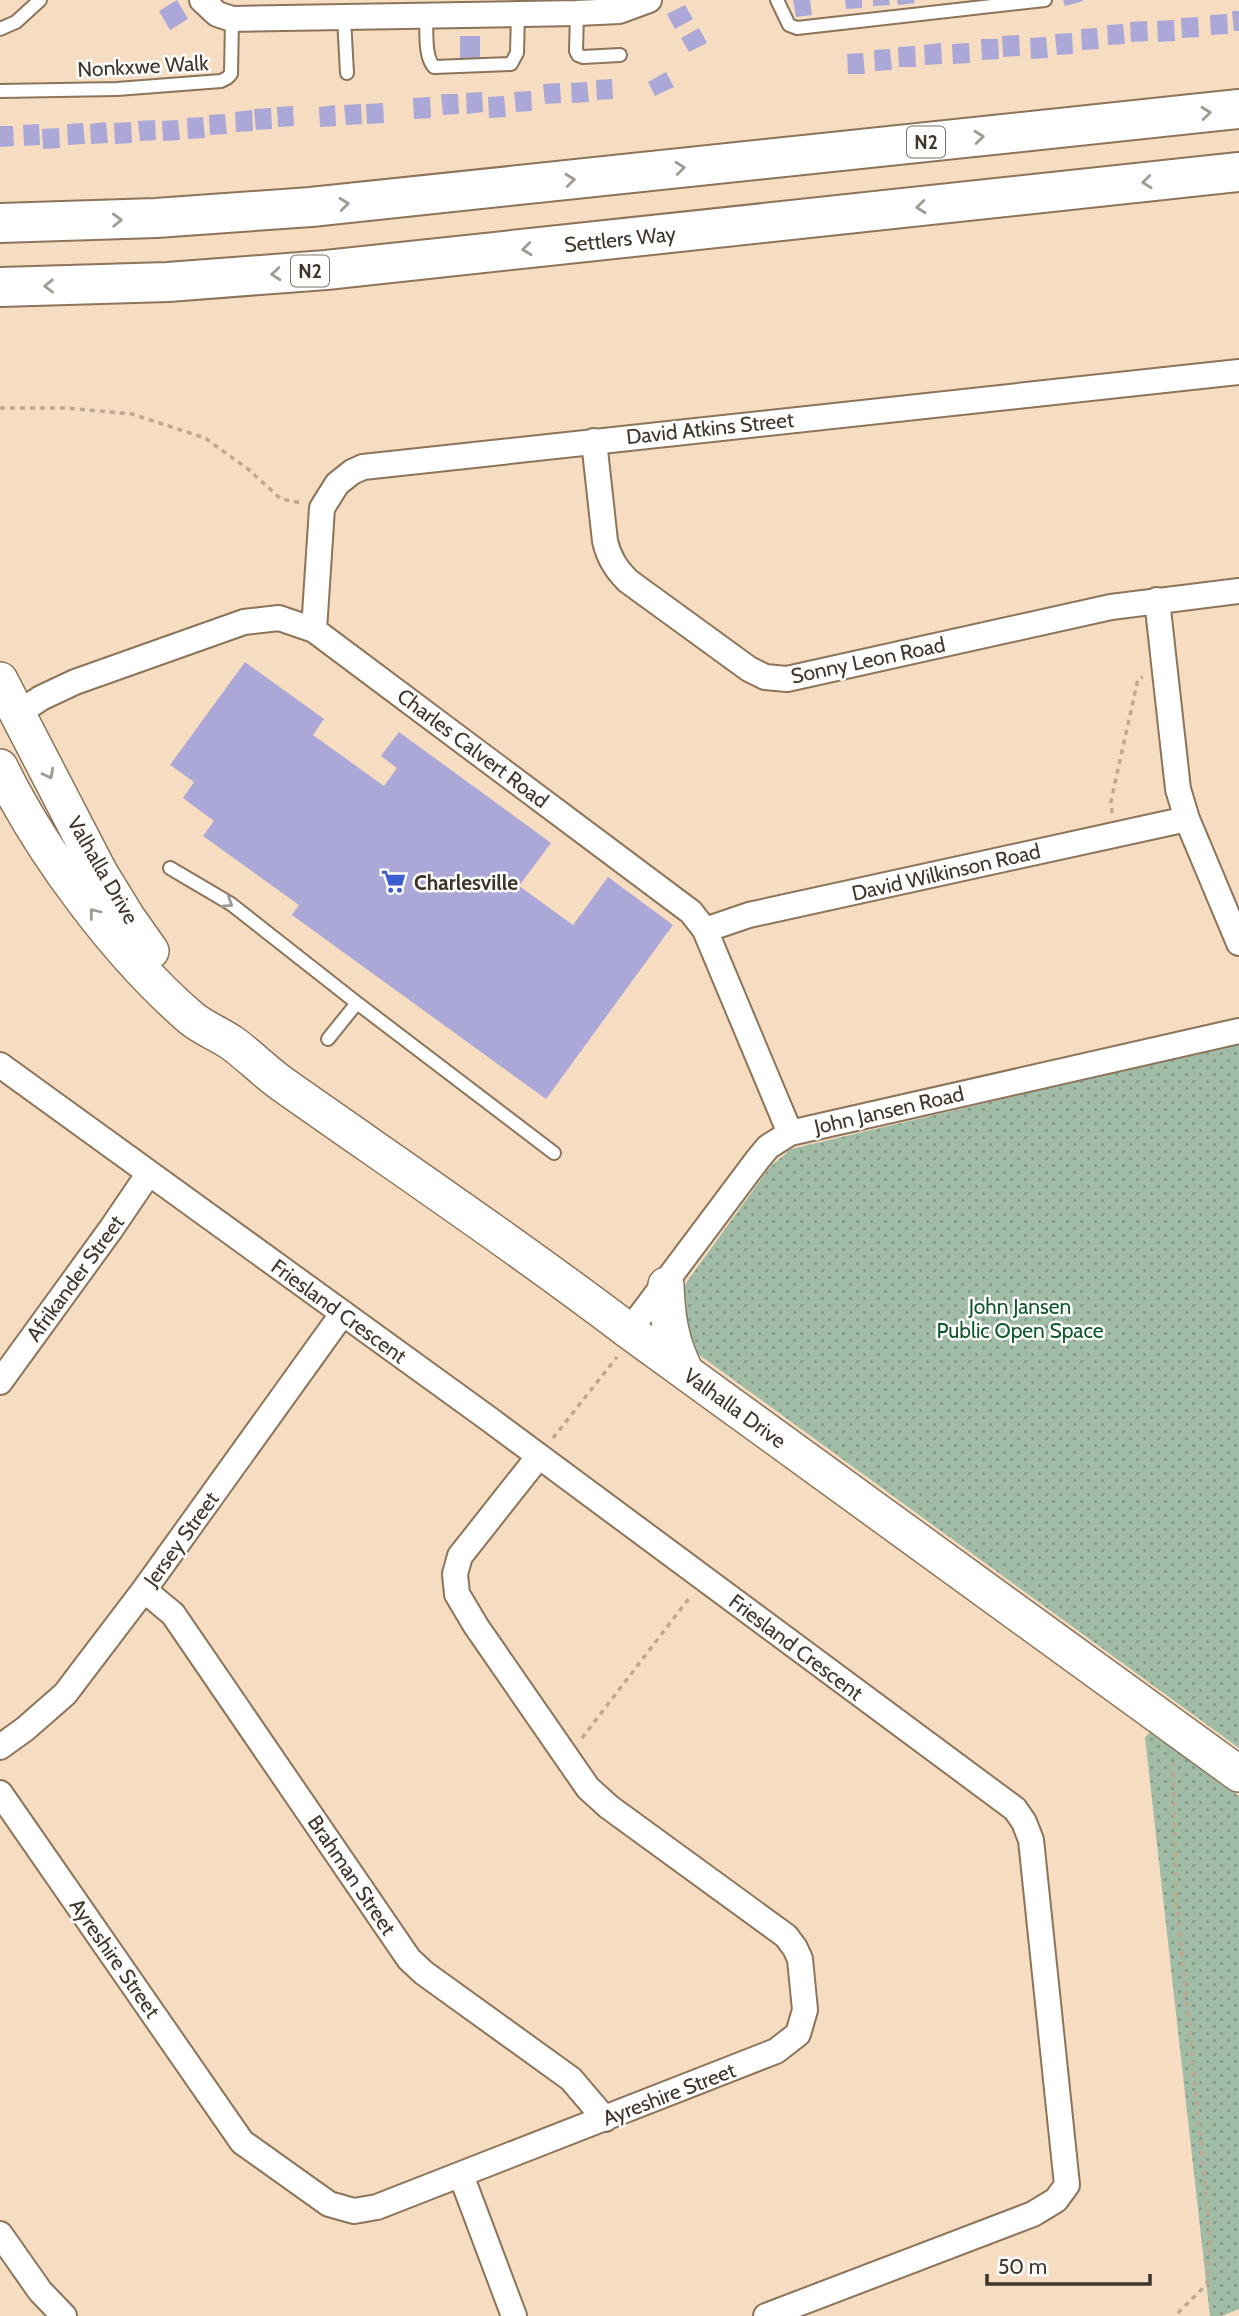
<svg xmlns="http://www.w3.org/2000/svg" width="1239" height="2316" font-family="Cabin,sans-serif">
  <style>
    .grass { fill: url(#grass-dots) }
    .building { fill: #aba7d7 }
    .lines { fill: none; stroke-linecap: round; stroke-linejoin: round }
    .lane-casing { stroke: #8b745a; stroke-width: 16 }
    .street-casing { stroke: #8b745a; stroke-width: 28 }
    .secondary-casing { stroke: #8b745a; stroke-width: 38 }
    .highway-casing { stroke: #8b745a; stroke-width: 42 }
    .path { stroke: #bda892; stroke-width: 3.5; stroke-dasharray: 5 5; stroke-linecap: butt }
    .lane { stroke: #fff; stroke-width: 12 }
    .street { stroke: #fff; stroke-width: 24 }
    .secondary { stroke: #fff; stroke-width: 35 }
    .highway { stroke: #fff; stroke-width: 38 }
    .oneway { stroke: #9f9a94 }
    .labels { text-anchor: middle; dominant-baseline: central; stroke-width: 5; stroke-linejoin: round; paint-order: stroke }
    .shield { fill: #fff; stroke: #79726a; stroke-width: 2 }
    .shield-label { font-size: 19px; font-weight: bold; fill: #3f352a }
    .street-label { font-size: 21px; fill: #3f352a; stroke: #fff }
    .poi-label { font-size: 21px; font-weight: bold; fill: #3f352a; stroke: #fff; text-anchor: start }
    .park-label { font-size: 21px; fill: #0d572c; stroke: #fff }
  </style>
  <defs>
    <pattern id="grass-dots" width="8" height="8" patternUnits="userSpaceOnUse" patternTransform="scale(1.75)"><rect width="8" height="8" fill="#a0bca6"/><path d="M2 2h.1M6 6h.1" fill="none" stroke="#849a87" stroke-width="1.8" stroke-linecap="round"/></pattern>
  </defs>
  <rect width="100%" height="100%" fill="#f6dcc0"/>
  <path class="grass" d="M1239 1043V1748L698 1354C685 1337 679 1304 686 1283L770 1167 791 1149Z
    M1155 1728 1239 1796V2309L1222 2316H1210L1145 1737Z"/>
  <path class="building" d="M177 0 188 19 170 30 159 11Z
    M793 0H810L812 15 796 17Z
    M845 0H862V8L846 9Z
    M873 0H889L890 5 873 6Z
    M897 0H914L915 3 898 5Z
    M1063 0H1083V1L1065 6Z
    M685 5 693 19 675 29 667 14Z
    M1232 11H1239V31H1234Z
    M1227 14 1228 34 1211 35 1210 15Z
    M1198 17 1199 37 1182 38 1181 18Z
    M1174 20 1175 41 1158 42 1157 21Z
    M1147 21 1148 41 1131 42 1130 22Z
    M1123 24 1125 44 1108 45 1107 25Z
    M699 28 707 43 689 52 681 38Z
    M1097 28 1099 49 1082 50 1081 29Z
    M1072 33 1073 54 1057 55 1055 34Z
    M1019 35 1020 56 1003 57 1002 36Z
    M460 36H480V60H460Z
    M1046 37 1048 58 1031 59 1030 38Z
    M981 39H998L999 59 982 60Z
    M941 43 942 64 925 65 924 45Z
    M969 43 970 63 953 64 952 44Z
    M915 46 916 67H899L898 47Z
    M890 49 892 70 875 71 874 50Z
    M863 53 865 74H848L847 54Z
    M666 72 674 87 655 96 648 82Z
    M612 79 613 99 597 100 596 80Z
    M587 82 589 102 572 103 571 83Z
    M560 83 561 103 545 104 543 84Z
    M531 91 532 111 516 112 514 92Z
    M482 92 483 112 467 114 466 93Z
    M441 94H458L459 114 443 115Z
    M504 96 506 117 489 118 488 97Z
    M430 97 431 118 414 119 413 98Z
    M383 103 384 123 367 124 366 104Z
    M361 104 362 124 346 125 344 105Z
    M335 105 336 126 320 127 319 107Z
    M293 106 294 126 278 127 277 107Z
    M271 108 272 129 256 130 254 109Z
    M252 110 253 131 236 132 235 112Z
    M225 114 227 134 210 135 209 115Z
    M203 117 205 138 188 139 187 118Z
    M155 120 156 140 140 141 138 121Z
    M178 120 180 140 163 141 162 121Z
    M106 122 108 143 91 144 90 124Z
    M131 122 132 143 115 144 114 123Z
    M83 123 85 144 68 145 67 124Z
    M39 124 40 145 24 146 23 125Z
    M0 126H13L14 146 0 147Z
    M59 128 60 148 43 149 42 129Z
    M245 662 324 719 313 735 384 786 397 768 381 756 399 732 551 843 519 886 573 925 608 877 673 925 546 1099 292 915 299 905 203 836 214 821 183 798 194 782 170 765Z"/>
  <g class="lines">
    <defs>
      <path id="lane" d="M777 0 789 25 797 28 1045 0
        M577 13 576 51 578 55 583 57 620 55
        M426 15C427 31 424 56 434 67L511 64 517 53 518 13
        M344 18 347 73
        M0 29 16 22 40 0
        M0 91 117 89 221 81 227 78 231 74 232 19
        M170 868 231 904 357 1003 554 1153
        M328 1039 357 1003"/>
      <path id="street" d="M202 0 217 14 232 19 577 13 619 11 649 0
        M594 441 605 541C609 558 616 569 628 581L749 669 765 677 787 679 1111 607 1239 591
        M1157 600 1178 789 1187 819 1239 943
        M314 630 322 508 337 484 352 472 363 467 1239 372
        M17 714 41 698 75 682 244 622 279 618 314 630 691 912 705 930 790 1133
        M705 930 749 915 1187 819
        M0 1065 489 1419 1015 1809 1024 1822 1031 1840 1067 2185 1056 2200 1033 2214 766 2316
        M629 1331 758 1159 768 1147 790 1133 1239 1031
        M0 1382 111 1229 149 1173
        M144 1590 173 1614 409 1959 424 1973 571 2079 605 2119
        M0 1747 25 1729 65 1694 144 1590 343 1313
        M0 1793 242 2142 329 2204 354 2211 377 2207 776 2051 798 2034 805 2010 800 1959 795 1948 786 1936 609 1807 588 1788 476 1626 457 1594 455 1574 460 1556 539 1456
        M461 2175 514 2316
        M0 2234 40 2291 64 2316"/>
      <path id="secondary" d="M0 680 100 873 127 917 151 951
        M0 767C42 853 118 955 191 1018 203 1028 219 1034 232 1043 250 1056 266 1073 285 1086 400 1167 517 1246 629 1331L1239 1774
        M666 1285C667 1317 671 1343 686 1372"/>
      <path id="highway" d="M0 223 156 218 311 207 1239 109
        M0 287 168 282 326 270 1239 172"/>
    </defs>
    <use href="#lane" class="lane-casing"/>
    <use href="#street" class="street-casing"/>
    <use href="#secondary" class="secondary-casing"/>
    <use href="#highway" class="highway-casing"/>
    <path class="path" d="M0 408H66L132 414 205 438 248 469 281 499 301 503
      M1112 813 1111 801 1138 679 1143 677
      M553 1438 617 1357
      M582 1738 690 1597
      M1173 1762 1176 1895 1210 2237 1207 2284 1175 2316"/>
    <use href="#lane" class="lane"/>
    <use href="#street" class="street"/>
    <use href="#secondary" class="secondary"/>
    <use href="#highway" class="highway"/>
  </g>
  <defs><path id="oneway-chevron" d="M-2-3.5L2.5 0L-2 3.5" fill="none" stroke-width="1.6" stroke-linecap="round" stroke-linejoin="round" transform="scale(1.75)"/></defs>
  <g class="oneway">
    <use href="#oneway-chevron" transform="translate(1206 113) rotate(-6)"/>
    <use href="#oneway-chevron" transform="translate(979 137) rotate(-6)"/>
    <use href="#oneway-chevron" transform="translate(680 168) rotate(-6)"/>
    <use href="#oneway-chevron" transform="translate(570 180) rotate(-6)"/>
    <use href="#oneway-chevron" transform="translate(1147 182) rotate(174)"/>
    <use href="#oneway-chevron" transform="translate(344 204) rotate(-6)"/>
    <use href="#oneway-chevron" transform="translate(921 207) rotate(174)"/>
    <use href="#oneway-chevron" transform="translate(117 220) rotate(-2)"/>
    <use href="#oneway-chevron" transform="translate(527 249) rotate(174)"/>
    <use href="#oneway-chevron" transform="translate(276 274) rotate(175)"/>
    <use href="#oneway-chevron" transform="translate(49 286) rotate(179)"/>
    <use href="#oneway-chevron" transform="translate(49 774) rotate(62)"/>
    <use href="#oneway-chevron" transform="translate(228 903) rotate(33)"/>
    <use href="#oneway-chevron" transform="translate(94 913) rotate(-128)"/>
  </g>
  <defs>
    <symbol id="supermarket-bare" viewBox="-9 -9 18 18"><path d="M-6-5.5h2.5l.6 2H6L4.5 2H-2.5L-4.4-4H-6ZM-1.5 3.2a1.3 1.3 0 1 0 .1 0ZM3 3.2a1.3 1.3 0 1 0 .1 0Z" fill="#3d5ed0" stroke="#fff" stroke-width="2.5" paint-order="stroke"/></symbol>
  </defs>
  <g fill-rule="evenodd">
    <use href="#supermarket-bare" x="376" y="864" width="35" height="35"/>
  </g>
  <g class="labels">
    <g class="shield">
      <rect x="907" y="126.5" width="38" height="31" rx="5"/>
      <rect x="291" y="255.5" width="38" height="31" rx="5"/>
    </g>
    <g class="shield-label">
      <text x="926" y="142">N2</text>
      <text x="310" y="271">N2</text>
    </g>
    <g class="street-label">
      <text transform="translate(143 66) rotate(-3)">Nonkxwe Walk</text>
      <text transform="translate(620 239) rotate(-6)">Settlers Way</text>
      <text transform="translate(710 428) rotate(-6)">David Atkins Street</text>
      <text transform="translate(868 660) rotate(-12)">Sonny Leon Road</text>
      <text transform="translate(473 748) rotate(37)">Charles Calvert Road</text>
      <text transform="translate(103 870) rotate(60)">Valhalla Drive</text>
      <text transform="translate(946 872) rotate(-13)">David Wilkinson Road</text>
      <text transform="translate(889 1110) rotate(-13)">John Jansen Road</text>
      <text transform="translate(75 1278) rotate(-54)">Afrikander Street</text>
      <text transform="translate(339 1311) rotate(36)">Friesland Crescent</text>
      <text transform="translate(735 1408) rotate(36)">Valhalla Drive</text>
      <text transform="translate(181 1539) rotate(-54)">Jersey Street</text>
      <text transform="translate(796 1647) rotate(37)">Friesland Crescent</text>
      <text transform="translate(352 1875) rotate(56)">Brahman Street</text>
      <text transform="translate(115 1958) rotate(55)">Ayreshire Street</text>
      <text transform="translate(669 2094) rotate(-21)">Ayreshire Street</text>
    </g>
    <g class="poi-label">
      <text x="414" y="882">Charlesville</text>
    </g>
    <g class="park-label">
      <text x="1020" y="1306">John Jansen<tspan x="1020" dy="24">Public Open Space</tspan></text>
    </g>
  </g>
  <path d="M987 2274v10h163v-10" fill="none" stroke="#3f352a" stroke-width="3.5"/>
  <text x="998" y="2274" font-size="21" fill="#3f352a" stroke="#ffffff" stroke-width="5" paint-order="stroke">50 m</text>
</svg>
